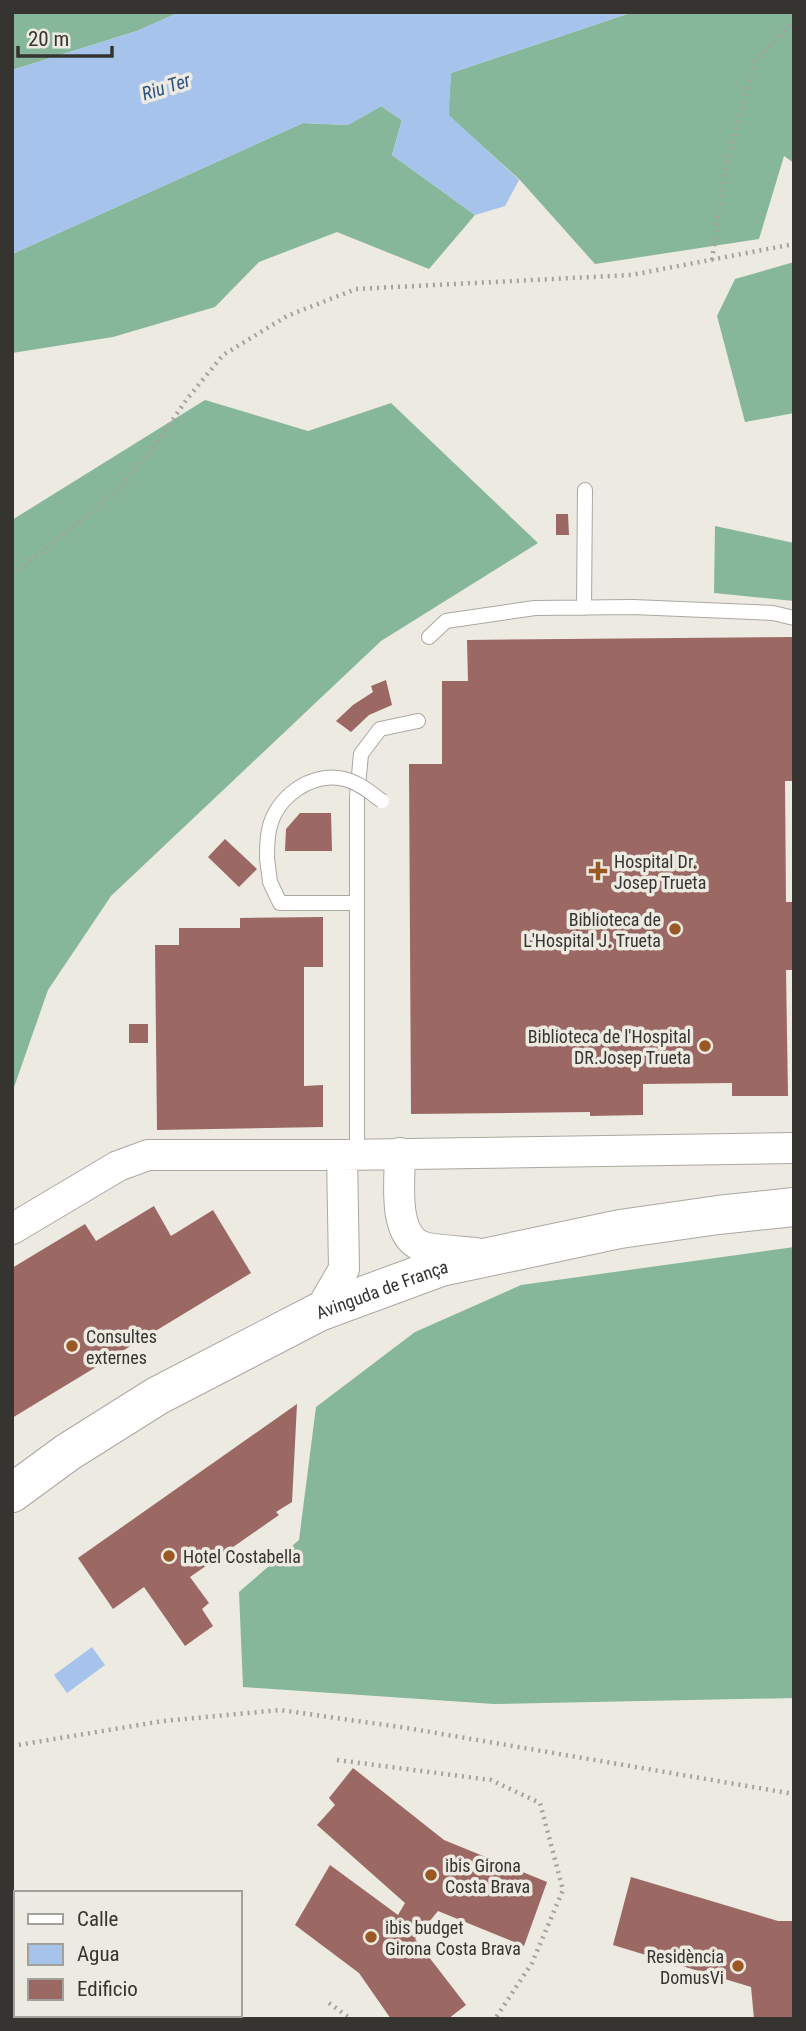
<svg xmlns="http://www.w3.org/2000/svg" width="806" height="2031" font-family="'Roboto Condensed',sans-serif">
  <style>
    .forest { fill: #86b79b }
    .water { fill: #a6c3ec }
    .building { fill: #9b6863 }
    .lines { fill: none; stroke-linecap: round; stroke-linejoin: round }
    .service-casing { stroke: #aaa8a0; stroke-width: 16 }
    .minor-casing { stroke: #aaa8a0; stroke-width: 32 }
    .secondary-casing { stroke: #aaa8a0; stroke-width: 40 }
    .path { stroke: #a4a29c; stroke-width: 4.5; stroke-dasharray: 2 5; stroke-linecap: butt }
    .service { stroke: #fff; stroke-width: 14 }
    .minor { stroke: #fff; stroke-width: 30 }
    .secondary { stroke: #fff; stroke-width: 38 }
    .service-bridge-casing { stroke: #aaa8a0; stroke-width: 16; stroke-linecap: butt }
    .service-bridge { stroke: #fff; stroke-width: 14 }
    .poi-dot { fill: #9a5825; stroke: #eceae1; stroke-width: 2.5 }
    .labels { text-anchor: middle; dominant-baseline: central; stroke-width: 7; stroke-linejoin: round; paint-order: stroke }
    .poi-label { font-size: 18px; fill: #353431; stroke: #eceae1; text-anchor: start }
    .street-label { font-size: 18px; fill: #353431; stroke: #eceae1 }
    .water-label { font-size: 19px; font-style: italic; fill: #2e5286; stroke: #eceae1 }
  </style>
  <rect width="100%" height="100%" fill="#eceae1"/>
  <path class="forest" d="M12 12H180L137 31 12 70Z
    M633 12H794V163L784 156 759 239 595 264 520 180 448 115 451 73Z
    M381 106 402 120 392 155 475 215 429 269 337 232 259 262 215 307 113 337 12 353V254L303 123 348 125Z
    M794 262V413L745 422 717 316 735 279Z
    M205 400 308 431 391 403 538 543 381 641 111 896 48 990 12 1093V520Z
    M715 526 794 543V601L714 593Z
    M794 1247V1698L494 1704 243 1687 239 1592 299 1540 316 1407 415 1332 521 1285Z"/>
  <path class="water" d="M180 12H633L451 73 449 115 519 180 505 206 475 215 392 155 402 120 381 106 348 125 303 123 12 254V70L137 31Z
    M92 1647 105 1665 67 1693 54 1675Z"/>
  <path class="building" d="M556 514H568L569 535H556Z
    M794 637V781H785L786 902H794V970H786L788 1096H732V1083L643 1084V1115L590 1116V1112L411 1114 409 764H442V681H468L467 640Z
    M386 680 392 705 369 715 351 732 336 721 353 705 373 692 371 686Z
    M300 813H331L332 851H285L286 829Z
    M225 839 257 869 239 887 208 857Z
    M323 917V967H304V1086L323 1085V1127L157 1130 155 945H179V928H240V918Z
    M129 1024H148V1043H129Z
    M154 1206 171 1236 213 1210 251 1273 12 1418V1268L85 1224 96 1241Z
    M297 1404 292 1502 276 1512 279 1515 190 1577 209 1603 202 1609 213 1626 185 1646 144 1587 113 1609 78 1558Z
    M353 1768 444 1840 547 1882 524 1946 438 1911 415 1939 466 2005 448 2019H391L359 1973 295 1925 330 1865 398 1915 405 1903 317 1825 335 1805 329 1798Z
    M631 1877 778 1921H794V2019H754L751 1987 613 1945Z"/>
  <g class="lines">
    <defs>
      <path id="service" d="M584 608 585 490
        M429 637 446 621 535 608 633 607 773 613 794 618
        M267 858 270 882 280 903H357
        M357 1154V797L361 754 380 729 418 721"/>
      <path id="minor" d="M400 1153C400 1179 392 1234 421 1246 432 1251 463 1251 476 1253
        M12 1229 118 1166 148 1155H342L794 1148
        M319 1312 344 1269 342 1155
        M12 1963 16 1965
        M158 2015 168 2019"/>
      <g id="secondary">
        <path id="s1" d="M12 1493 68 1452 157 1396 319 1312 441 1267 620 1229 718 1215 794 1207"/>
      </g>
    </defs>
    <use href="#service" class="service-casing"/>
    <use href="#minor" class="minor-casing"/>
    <use href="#secondary" class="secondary-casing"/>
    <path class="path" d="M712 260 725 169 755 61 794 21
      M12 573 45 550 118 490 154 447 187 399 223 355 287 316 356 289 631 275 794 244
      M12 1746 163 1721 280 1710 407 1728 794 1794
      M337 1760 491 1780 540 1803 563 1890 532 1963 495 2019
      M329 2003 351 2019"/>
    <use href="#service" class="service"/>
    <use href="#minor" class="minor"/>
    <use href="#secondary" class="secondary"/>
    <defs>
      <path id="service-bridge" d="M267 858C267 849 267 839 269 830 275 798 311 771 344 779 358 782 371 793 382 801"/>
    </defs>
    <use href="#service-bridge" class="service-bridge-casing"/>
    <use href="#service-bridge" class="service-bridge"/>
  </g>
  <g class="poi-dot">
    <path d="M594.5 860.5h7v7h7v7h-7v7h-7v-7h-7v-7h7z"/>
    <circle cx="675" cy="929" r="7"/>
    <circle cx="705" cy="1046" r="7"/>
    <circle cx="72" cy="1346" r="7"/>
    <circle cx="169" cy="1556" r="7"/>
    <circle cx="431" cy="1875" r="7"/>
    <circle cx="371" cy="1937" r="7"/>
    <circle cx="738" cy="1966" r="7"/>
  </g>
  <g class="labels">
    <g class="poi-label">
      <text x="614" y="861">Hospital Dr.<tspan x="614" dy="21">Josep Trueta</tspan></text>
      <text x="661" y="919" text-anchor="end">Biblioteca de<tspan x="661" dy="21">L'Hospital J. Trueta</tspan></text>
      <text x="691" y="1036" text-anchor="end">Biblioteca de l'Hospital<tspan x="691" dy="21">DR.Josep Trueta</tspan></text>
      <text x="86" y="1336">Consultes<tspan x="86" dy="21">externes</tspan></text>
      <text x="183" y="1556">Hotel Costabella</text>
      <text x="445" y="1865">ibis Girona<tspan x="445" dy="21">Costa Brava</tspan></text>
      <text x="385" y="1927">ibis budget<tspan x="385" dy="21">Girona Costa Brava</tspan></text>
      <text x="724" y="1956" text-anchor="end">Residència<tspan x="724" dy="21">DomusVi</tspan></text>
    </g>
    <g class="street-label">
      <text stroke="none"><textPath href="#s1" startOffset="424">Avinguda de França</textPath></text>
    </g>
    <g class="water-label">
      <text transform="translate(166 87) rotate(-18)">Riu Ter</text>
    </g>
  </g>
  <rect width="806" height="2031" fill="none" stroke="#353431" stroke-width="28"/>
  <rect x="14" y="1891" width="228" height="126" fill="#eceae1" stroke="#a3a19b" stroke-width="2"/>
  <rect x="28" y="1914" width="35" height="10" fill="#ffffff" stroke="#a3a19b" stroke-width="2"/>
  <text x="77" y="1926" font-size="21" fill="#353431">Calle</text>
  <rect x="28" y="1944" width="35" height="21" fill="#a6c3ec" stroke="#a3a19b" stroke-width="2"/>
  <text x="77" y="1961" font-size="21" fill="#353431">Agua</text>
  <rect x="28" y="1979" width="35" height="21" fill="#9b6863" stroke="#a3a19b" stroke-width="2"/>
  <text x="77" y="1996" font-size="21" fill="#353431">Edificio</text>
  <path d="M18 46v10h94v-10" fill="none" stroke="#353431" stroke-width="3.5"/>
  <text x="28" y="46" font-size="21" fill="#353431" stroke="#eceae1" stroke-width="5" paint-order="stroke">20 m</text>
</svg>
